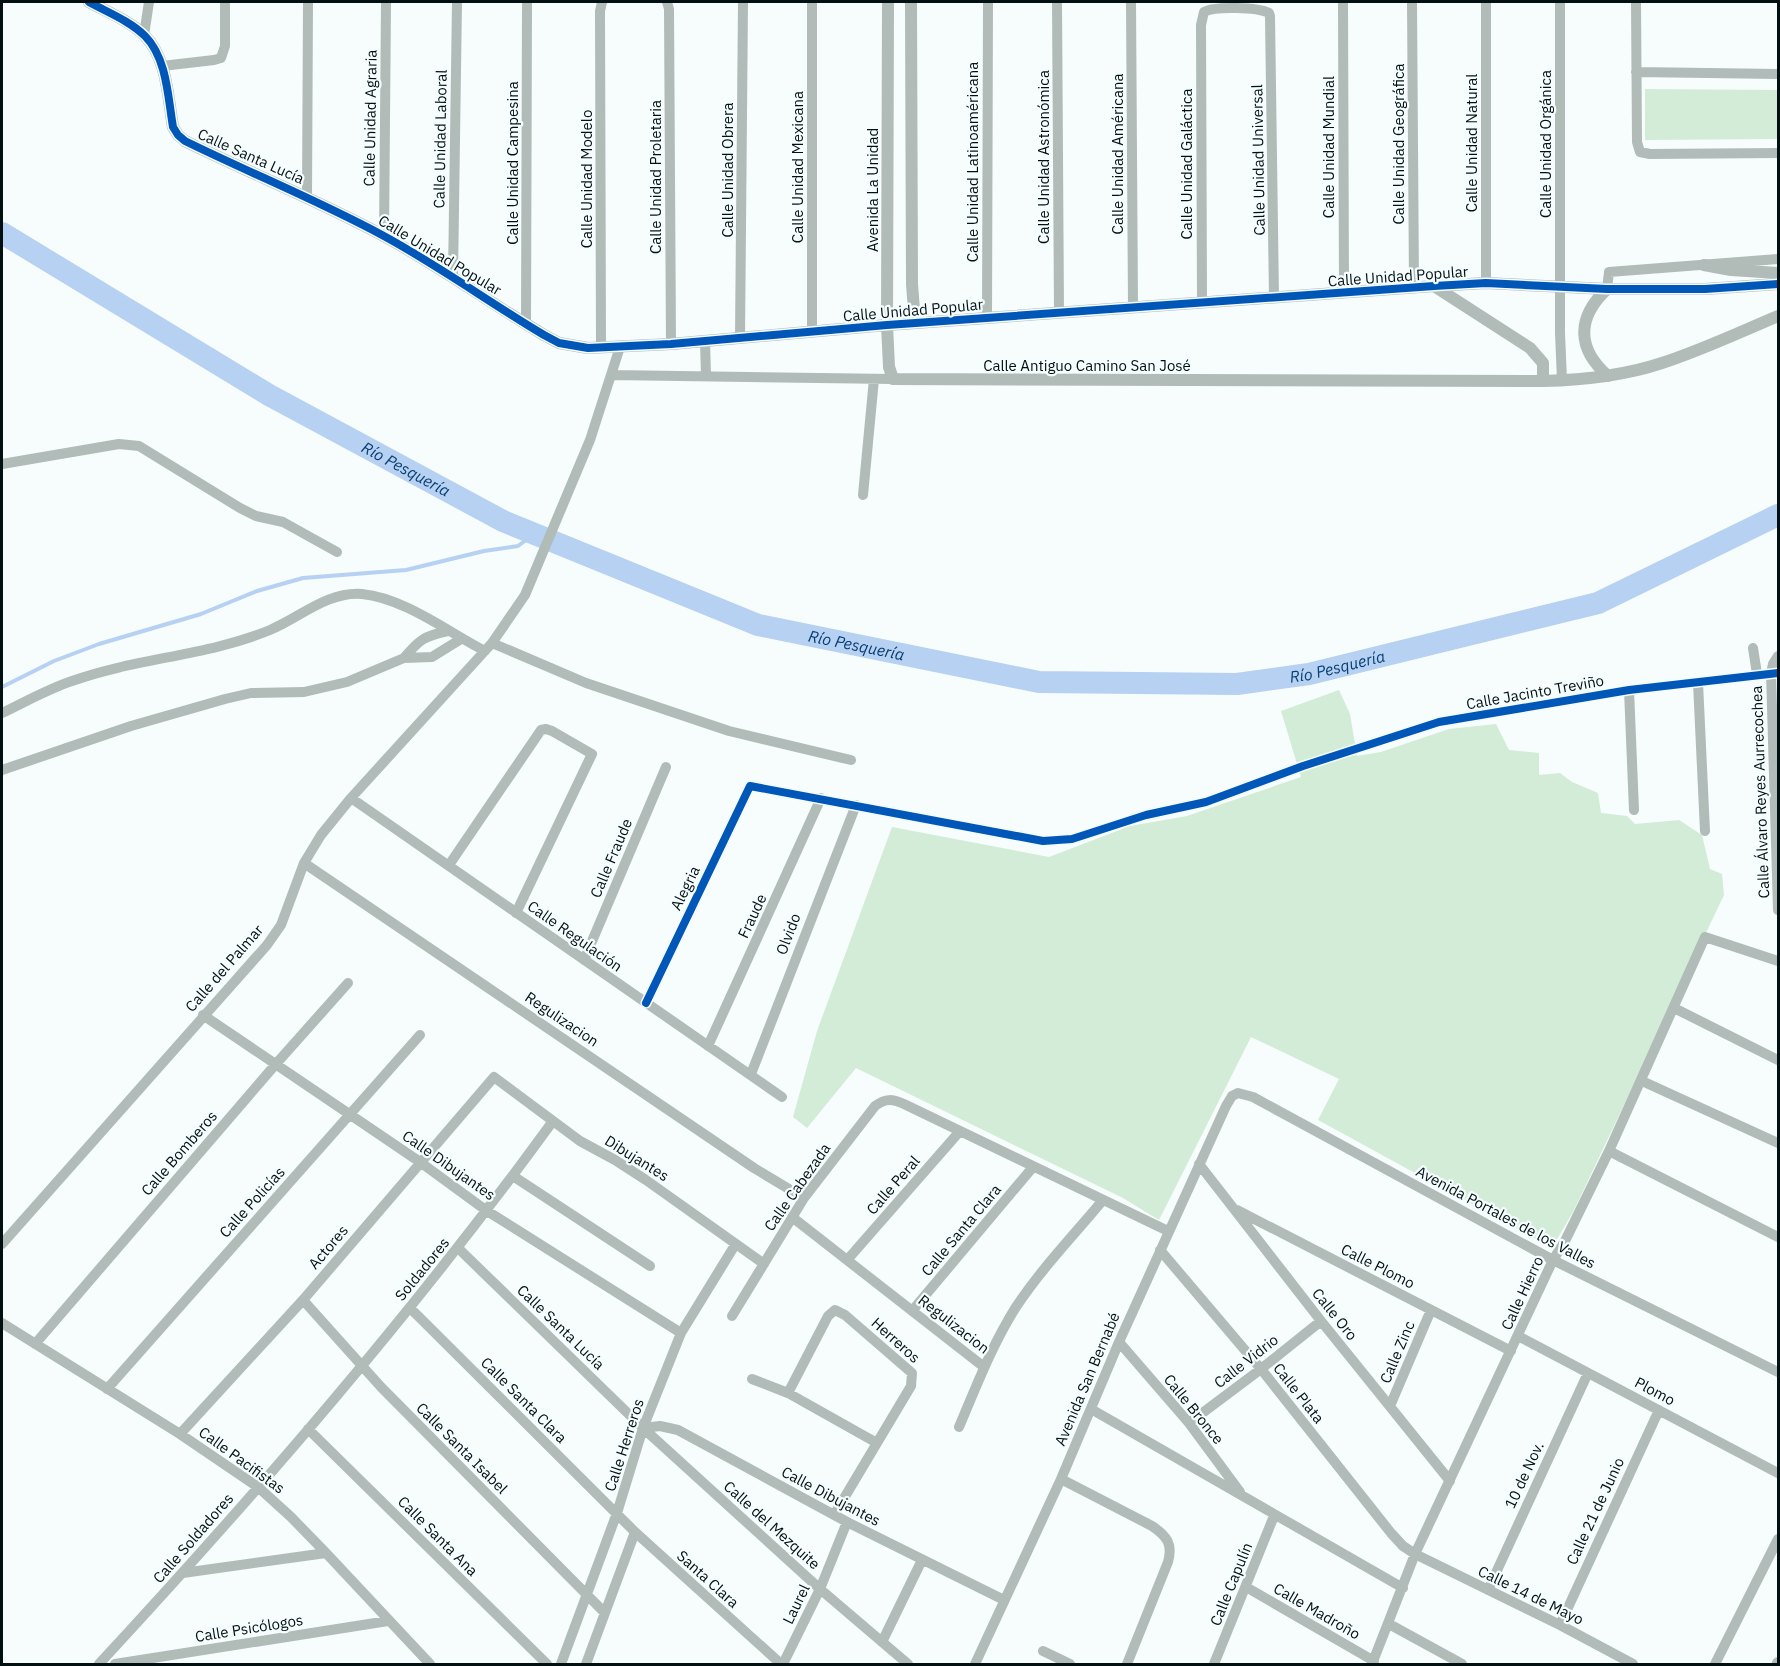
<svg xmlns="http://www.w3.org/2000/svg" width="1780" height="1666" font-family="'IBM Plex Sans',sans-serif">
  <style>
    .green { fill: #d2ecd7 }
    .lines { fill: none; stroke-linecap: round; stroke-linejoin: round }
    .stream { stroke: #b6d1f2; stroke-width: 4 }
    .river { stroke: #b6d1f2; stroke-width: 22 }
    .minor { stroke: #b1bbb8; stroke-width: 10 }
    .tertiary { stroke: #b1bbb8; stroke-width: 12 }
    .cycleway-casing { stroke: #f5fdfe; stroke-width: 11 }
    .cycleway { stroke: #0057b8; stroke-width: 8 }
    .labels { text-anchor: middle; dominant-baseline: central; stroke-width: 4.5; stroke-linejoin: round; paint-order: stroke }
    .street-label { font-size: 15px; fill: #031011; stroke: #f5fdfe }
    .water-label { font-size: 16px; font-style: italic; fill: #073e73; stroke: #f5fdfe }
  </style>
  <rect width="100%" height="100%" fill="#f7fcfc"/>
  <path class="green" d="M1645 89 1778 90V139L1645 140Z
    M1339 690 1350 714 1357 756 1381 752 1449 729 1496 724 1509 750 1539 753V775L1560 773 1572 782 1598 793 1601 813 1627 816 1635 824 1679 820 1702 835 1710 869 1722 874 1724 895 1574 1210 1552 1248 1318 1120 1339 1079 1251 1037 1159 1220 1123 1198 856 1068 807 1128 793 1117 817 1031 892 827 1049 857 1130 826 1187 816 1301 777 1281 711Z"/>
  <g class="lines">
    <path class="stream" d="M2 687 54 661 99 644 201 614 257 591 303 578 406 570 484 551 518 546 534 534"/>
    <path class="river" id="s1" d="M2 233 269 395 503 521 758 625 1039 682 1237 684 1309 674 1598 603 1778 515"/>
    <path class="minor" d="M667 2 669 9 671 344
      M1057 2 1059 312
      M1131 2 1133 306
      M1343 2 1344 292
      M1412 2 1414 287
      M1486 2V283
      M1560 2V333L1562 380
      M1636 2 1637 142 1640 152 1650 154 1778 153
      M144 35 149 2
      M162 66 214 60 221 58 225 46V2
      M1636 72 1778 74
      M307 197 308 2
      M384 236 386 2
      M453 277 457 2
      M1607 289 1609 272 1778 259
      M1202 302 1201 25 1204 12C1214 6 1258 7 1269 13L1270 16 1274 298
      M987 318 988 2
      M526 324 527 2
      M812 332V2
      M740 338 743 2
      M705 341 706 376
      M601 348 600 11 602 2
      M611 375 893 379
      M2 464 119 444 139 446 240 508 256 516 283 522 337 552
      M863 495 874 379
      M492 643 586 683 729 731 851 760
      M1753 648 1757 674
      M1778 656 1773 664 1771 673 1778 910
      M404 658C419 640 424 636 448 631
      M1698 683 1705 831
      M1629 690 1634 810
      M2 713C25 702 48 689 72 681 136 658 207 656 270 630 299 618 328 591 362 594 404 598 448 632 485 651
      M2 770 131 726 225 699 251 693 304 692 347 682 404 658 432 657 461 639
      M351 798 782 1097
      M304 863 754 1168 804 1198
      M449 865 541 730 546 729 552 731 592 754 516 913
      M584 960 666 767
      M646 1003 750 786 1043 841 1072 839 1146 815 1206 802 1303 766 1439 722 1629 690 1778 673
      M1674 1008 1778 1060
      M203 1015 420 1162 487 1211 681 1333
      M708 1046 821 798
      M751 1074 856 805
      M1642 1081 1778 1143
      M1609 1151 1778 1237
      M1199 1164 1321 1321 1450 1481
      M513 1176 650 1266
      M1237 1210 1511 1351
      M792 1217 984 1367
      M2 1244 267 945 281 925 304 863 321 835 351 798 492 643 525 595 590 440 620 347
      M458 1248 643 1428 820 1589 908 1664
      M1160 1250 1261 1369 1391 1533 1403 1546 1415 1554 1560 1625 1633 1664
      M848 1259 960 1131
      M303 1300 381 1387 604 1612
      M410 1308 635 1532 781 1664
      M912 1311 1033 1167
      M732 1316 804 1198 875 1106C886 1098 892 1099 904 1104L1168 1231
      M2 1323 180 1434 258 1487 291 1517 326 1553 430 1664
      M1518 1336 1778 1473
      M1119 1342 1189 1423 1240 1492
      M35 1344 275 1065 348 983
      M752 1379 788 1393 877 1443
      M107 1389 420 1035
      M788 1393 828 1316 835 1310 845 1315 912 1373 911 1386 834 1515
      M1390 1406 1431 1310
      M1091 1409 1403 1588
      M1189 1423 1261 1369 1321 1321
      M959 1427C976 1387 992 1345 1016 1307 1041 1269 1074 1235 1103 1200
      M643 1428 660 1426 678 1430 847 1522 1004 1600
      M308 1429 547 1664
      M180 1434 303 1300 494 1077 580 1141 615 1160 646 1180 764 1264
      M1061 1479 1152 1526C1167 1536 1173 1544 1168 1562L1127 1664
      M183 1573 326 1553
      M1246 1587 1374 1661
      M1488 1590 1588 1373
      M1389 1624 1462 1664
      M1560 1625 1659 1410
      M882 1642 922 1560
      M1043 1651 1070 1664
      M99 1664C259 1491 414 1312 553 1121
      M115 1664 388 1621
      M561 1664 617 1513 643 1428 681 1333 735 1245
      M586 1664 635 1532
      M783 1664 820 1589 847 1522
      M975 1664 1061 1479 1119 1342 1226 1106 1232 1096 1238 1093 1253 1097 1553 1260 1778 1372
      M1214 1664 1274 1516
      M1372 1664 1415 1554 1553 1260 1565 1241 1609 1151 1705 937 1778 961
      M1715 1664 1778 1539"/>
    <path class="tertiary" d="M89 2C107 12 130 21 145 36 167 58 168 98 173 127L178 135 185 141C250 173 317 200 382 235 438 265 490 303 544 335L559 343 588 348 671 344 887 325 1434 286 1486 283 1607 289H1705L1778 284
      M888 2 887 325 889 367 893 379 1543 381C1584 380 1623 376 1662 363 1702 350 1740 332 1778 316
      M911 2 912 284 915 323
      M1704 265 1731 270 1778 273
      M1434 286 1530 348 1543 363V381
      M1607 289C1576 318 1577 349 1608 376
      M1778 1664V1663"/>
    <defs>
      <path id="cycleway" d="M89 2C107 12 130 21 145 36 167 58 168 98 173 127L178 135 185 141C250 173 317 200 382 235 438 265 490 303 544 335L559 343 588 348 671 344 887 325 1434 286 1486 283 1607 289H1705L1778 284
        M646 1003 750 786 1043 841 1072 839 1146 815 1206 802 1303 766 1439 722 1629 690 1778 673"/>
    </defs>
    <use href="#cycleway" class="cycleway-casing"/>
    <use href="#cycleway" class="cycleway"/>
  </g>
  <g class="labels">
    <g class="street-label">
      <text transform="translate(370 118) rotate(-89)">Calle Unidad Agraria</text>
      <text transform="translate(440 139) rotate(-89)">Calle Unidad Laboral</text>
      <text transform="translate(1471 143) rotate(-90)">Calle Unidad Natural</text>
      <text transform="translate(1398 144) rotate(-90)">Calle Unidad Geográfica</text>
      <text transform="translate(1545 144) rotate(-90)">Calle Unidad Orgánica</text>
      <text transform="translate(1328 147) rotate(-90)">Calle Unidad Mundial</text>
      <text transform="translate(1117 154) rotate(-90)">Calle Unidad Américana</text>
      <text transform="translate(251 156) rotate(24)">Calle Santa Lucía</text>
      <text transform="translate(1043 157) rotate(-90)">Calle Unidad Astronómica</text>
      <text transform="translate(1258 160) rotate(-91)">Calle Unidad Universal</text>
      <text transform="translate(972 162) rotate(-90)">Calle Unidad Latinoaméricana</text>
      <text transform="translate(512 163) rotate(-90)">Calle Unidad Campesina</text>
      <text transform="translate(1186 164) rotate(-90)">Calle Unidad Galáctica</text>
      <text transform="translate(797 167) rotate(-90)">Calle Unidad Mexicana</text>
      <text transform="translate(727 170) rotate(-90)">Calle Unidad Obrera</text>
      <text transform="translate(655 177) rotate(-90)">Calle Unidad Proletaria</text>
      <text transform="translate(586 179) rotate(-90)">Calle Unidad Modelo</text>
      <text transform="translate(872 190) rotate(-90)">Avenida La Unidad</text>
      <text transform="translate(440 255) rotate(31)">Calle Unidad Popular</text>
      <text transform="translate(1398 276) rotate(-4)">Calle Unidad Popular</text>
      <text transform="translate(913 310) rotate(-5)">Calle Unidad Popular</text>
      <text x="1087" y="365">Calle Antiguo Camino San José</text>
      <text transform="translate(1535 692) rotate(-10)">Calle Jacinto Treviño</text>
      <text transform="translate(1760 792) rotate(-92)">Calle Álvaro Reyes Aurrecochea</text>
      <text transform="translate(611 858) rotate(-67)">Calle Fraude</text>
      <text transform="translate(685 888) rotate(-64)">Alegria</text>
      <text transform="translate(752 916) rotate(-65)">Fraude</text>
      <text transform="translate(788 934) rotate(-69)">Olvido</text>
      <text transform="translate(575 936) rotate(35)">Calle Regulación</text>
      <text transform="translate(224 968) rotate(-49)">Calle del Palmar</text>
      <text transform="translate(562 1019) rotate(34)">Regulizacion</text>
      <text transform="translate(179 1153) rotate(-49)">Calle Bomberos</text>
      <text transform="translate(637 1158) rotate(32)">Dibujantes</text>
      <text transform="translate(449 1165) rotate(35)">Calle Dibujantes</text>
      <text transform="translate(893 1185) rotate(-49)">Calle Peral</text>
      <text transform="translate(797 1187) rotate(-55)">Calle Cabezada</text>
      <text transform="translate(252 1202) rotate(-48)">Calle Policías</text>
      <text transform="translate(1506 1217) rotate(28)">Avenida Portales de los Valles</text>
      <text transform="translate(961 1230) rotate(-50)">Calle Santa Clara</text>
      <text transform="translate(328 1247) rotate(-50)">Actores</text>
      <text transform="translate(1378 1266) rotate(27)">Calle Plomo</text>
      <text transform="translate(422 1269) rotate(-51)">Soldadores</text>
      <text transform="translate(1522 1293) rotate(-65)">Calle Hierro</text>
      <text transform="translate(1335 1314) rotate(51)">Calle Oro</text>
      <text transform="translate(954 1324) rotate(38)">Regulizacion</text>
      <text transform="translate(561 1327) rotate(44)">Calle Santa Lucía</text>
      <text transform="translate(896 1340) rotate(42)">Herreros</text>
      <text transform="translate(1397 1352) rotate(-67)">Calle Zinc</text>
      <text transform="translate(1246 1361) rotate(-38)">Calle Vidrio</text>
      <text transform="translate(1087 1379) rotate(-67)">Avenida San Bernabé</text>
      <text transform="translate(1655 1391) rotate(28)">Plomo</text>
      <text transform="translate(1299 1393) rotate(52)">Calle Plata</text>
      <text transform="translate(524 1400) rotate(45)">Calle Santa Clara</text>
      <text transform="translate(1194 1409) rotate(51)">Calle Bronce</text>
      <text transform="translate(624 1445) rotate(-72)">Calle Herreros</text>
      <text transform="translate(462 1448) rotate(45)">Calle Santa Isabel</text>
      <text transform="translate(242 1460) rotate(36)">Calle Pacifistas</text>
      <text transform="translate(1524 1475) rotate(-65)">10 de Nov.</text>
      <text transform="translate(831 1496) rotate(28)">Calle Dibujantes</text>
      <text transform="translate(1595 1511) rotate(-65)">Calle 21 de Junio</text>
      <text transform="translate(772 1525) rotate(42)">Calle del Mezquite</text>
      <text transform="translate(438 1536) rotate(45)">Calle Santa Ana</text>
      <text transform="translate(193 1538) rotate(-49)">Calle Soldadores</text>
      <text transform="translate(708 1579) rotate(42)">Santa Clara</text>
      <text transform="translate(1231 1584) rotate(-68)">Calle Capulín</text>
      <text transform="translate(1531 1595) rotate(26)">Calle 14 de Mayo</text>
      <text transform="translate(796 1604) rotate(-64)">Laurel</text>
      <text transform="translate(1317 1611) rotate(30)">Calle Madroño</text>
      <text transform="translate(249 1628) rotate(-9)">Calle Psicólogos</text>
    </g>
    <g class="water-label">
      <text stroke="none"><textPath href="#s1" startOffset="468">Río Pesquería</textPath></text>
      <text stroke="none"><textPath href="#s1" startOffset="954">Río Pesquería</textPath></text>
      <text stroke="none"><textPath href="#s1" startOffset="1440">Río Pesquería</textPath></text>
    </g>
  </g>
  <rect width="1780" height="1666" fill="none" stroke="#031011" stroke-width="6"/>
</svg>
